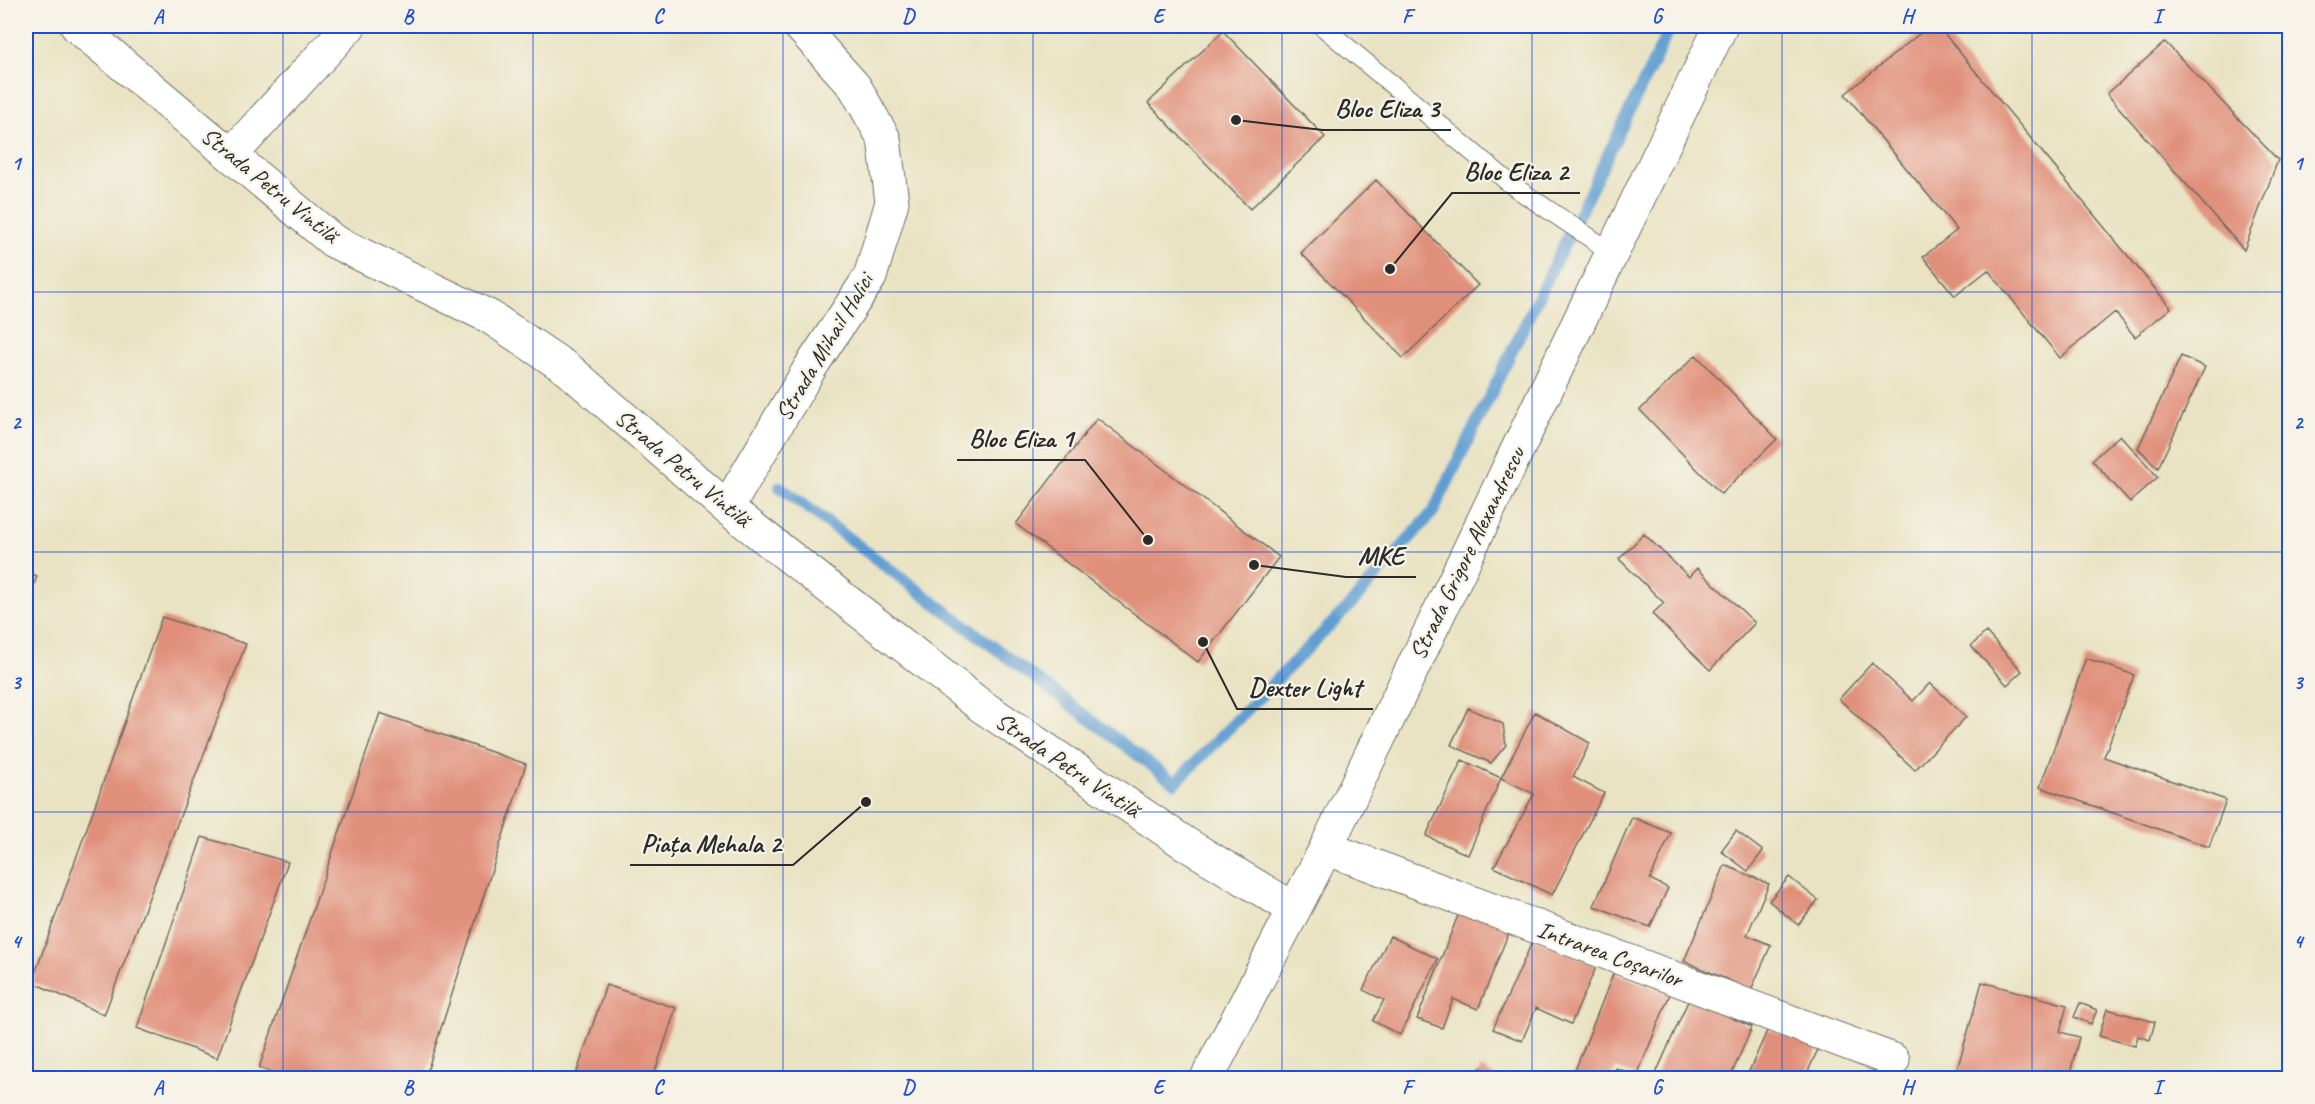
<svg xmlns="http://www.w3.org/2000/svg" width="2315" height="1104" font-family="Caveat,sans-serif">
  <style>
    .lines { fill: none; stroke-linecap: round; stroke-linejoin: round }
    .stream { stroke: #619ed2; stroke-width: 12 }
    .building { fill: #e08f7a }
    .service-casing { stroke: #6e6b60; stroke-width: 20 }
    .minor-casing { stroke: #6e6b60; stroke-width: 35 }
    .tertiary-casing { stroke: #6e6b60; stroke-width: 35 }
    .service { stroke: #fff; stroke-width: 18 }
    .minor { stroke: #fff; stroke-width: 33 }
    .tertiary { stroke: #fff; stroke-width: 33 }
    .grid { fill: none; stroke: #1d4ed8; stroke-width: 1.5; stroke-opacity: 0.55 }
    .labels { text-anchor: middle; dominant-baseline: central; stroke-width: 4.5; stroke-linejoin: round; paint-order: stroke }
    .street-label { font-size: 24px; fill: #2b2b2b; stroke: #f7f3e8 }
    .leader { fill: none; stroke: #2b2b2b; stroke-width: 2 }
    .callout-dot { fill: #2b2b2b; stroke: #f7f3e8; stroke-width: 2 }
    .callout-label { font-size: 26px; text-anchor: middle; font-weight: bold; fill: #2b2b2b; stroke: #f7f3e8; stroke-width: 4.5; stroke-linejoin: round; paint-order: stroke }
    .neatline { fill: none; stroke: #1d4ed8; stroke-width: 2 }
    .grid-label { font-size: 20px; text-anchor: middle; font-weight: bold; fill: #1d4ed8 }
  </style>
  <rect width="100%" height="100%" fill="#f7f3e8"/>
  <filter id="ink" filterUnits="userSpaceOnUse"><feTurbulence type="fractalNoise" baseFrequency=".0167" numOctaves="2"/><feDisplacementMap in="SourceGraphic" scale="12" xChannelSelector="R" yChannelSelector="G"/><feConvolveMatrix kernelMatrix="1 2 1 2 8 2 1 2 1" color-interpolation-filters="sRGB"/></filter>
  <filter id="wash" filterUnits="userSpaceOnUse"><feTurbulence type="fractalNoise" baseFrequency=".008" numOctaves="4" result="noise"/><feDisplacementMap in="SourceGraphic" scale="24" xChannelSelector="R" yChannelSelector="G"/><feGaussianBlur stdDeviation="1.35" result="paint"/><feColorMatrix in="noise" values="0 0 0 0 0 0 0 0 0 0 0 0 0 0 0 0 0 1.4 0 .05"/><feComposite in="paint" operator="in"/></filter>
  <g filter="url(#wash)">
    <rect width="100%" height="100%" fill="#e9e3c3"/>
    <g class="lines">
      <path class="stream" d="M780 487 1175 783 1353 602 1433 512 1671 26"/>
    </g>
    <g id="blocks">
      <path class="building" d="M1929 26H1938L2171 308 2135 337 2115 312 2060 358 1988 270 1955 296 1923 257 1957 230 1845 94Z
        M1223 31 1325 137 1250 209 1148 103Z
        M2165 42 2278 160 2244 250 2107 94Z
        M1376 180 1478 285 1403 358 1301 253Z
        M1696 355 1777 439 1721 494 1640 410Z
        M2181 356 2205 367 2158 468 2138 448Z
        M1097 418 1279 557 1198 662 1016 524Z
        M2120 435 2158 477 2130 502 2092 460Z
        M1644 534 1689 577 1697 568 1755 623 1710 670 1652 614 1664 603 1619 559Z
        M26 572 37 576 26 608Z
        M162 617 246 644 104 1015 32 982Z
        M1986 632 2022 671 2007 685 1971 646Z
        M2086 658 2134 675 2104 757 2226 800 2209 847 2040 787Z
        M1872 663 1913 701 1930 683 1966 717 1915 770 1839 699Z
        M1468 708 1503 724 1506 745 1491 763 1451 745Z
        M1535 712 1590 743 1573 777 1604 793 1552 895 1494 867 1534 794 1501 778Z
        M380 713 526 764 425 1078H289L259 1068Z
        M1462 760 1501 778 1468 855 1426 836Z
        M1632 817 1671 833 1650 879 1668 888 1650 927 1594 906Z
        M1736 831 1763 851 1748 871 1721 851Z
        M202 837 288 862 217 1058 137 1028Z
        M1725 865 1769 884 1747 935 1771 945 1751 990 1684 961Z
        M1789 877 1818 900 1798 925 1769 901Z
        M1461 908 1511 927 1478 1009 1453 999 1442 1028 1417 1019Z
        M1390 936 1438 959 1400 1035 1373 1021 1384 1000 1363 990Z
        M1534 938 1597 965 1571 1024 1536 1008 1522 1041 1493 1029Z
        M1614 972 1670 994 1637 1076 1616 1068 1612 1078H1572Z
        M1982 982 2067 1005 2060 1032 2079 1037 2069 1078 2048 1072 2046 1078H1990L1957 1070Z
        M606 985 676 1008 653 1078H575Z
        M1689 999 1752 1027 1730 1078H1654Z
        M2080 1003 2097 1010 2091 1024 2074 1017Z
        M2107 1009 2155 1022 2150 1040 2138 1036 2135 1046 2099 1036Z
        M1768 1029 1819 1047 1805 1078H1746Z
        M1481 1068 1498 1078H1475Z"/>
    </g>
  </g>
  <g filter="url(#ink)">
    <use href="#blocks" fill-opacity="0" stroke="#6e6b60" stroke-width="1.5"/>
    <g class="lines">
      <defs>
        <path id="service" d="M1322 26 1513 186 1611 252"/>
        <path id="minor" d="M77 26 333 241 490 317 569 370 727 508 980 705 1186 844 1294 909
          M231 155 349 26
          M727 508 810 368 870 277 892 202 884 139 855 87 800 26
          M1326 848 1893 1060"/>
        <path id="tertiary" d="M1207 1078 1326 848 1721 26"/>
      </defs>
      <use href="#service" class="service-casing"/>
      <use href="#minor" class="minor-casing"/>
      <use href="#tertiary" class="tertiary-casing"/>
      <use href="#service" class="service"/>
      <use href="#minor" class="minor"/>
      <use href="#tertiary" class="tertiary"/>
    </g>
  </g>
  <path class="grid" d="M283 26V1078M533 26V1078M783 26V1078M1033 26V1078M1282 26V1078M1532 26V1078M1782 26V1078M2032 26V1078M26 292H2290M26 552H2290M26 812H2290"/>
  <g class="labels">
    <g class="street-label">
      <text transform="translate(270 185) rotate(39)">Strada Petru Vintilă</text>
      <text transform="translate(824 347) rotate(-59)">Strada Mihail Halici</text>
      <text transform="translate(683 468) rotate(40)">Strada Petru Vintilă</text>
      <text transform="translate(1467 553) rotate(-64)">Strada Grigore Alexandrescu</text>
      <text transform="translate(1068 765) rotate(34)">Strada Petru Vintilă</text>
      <text transform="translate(1610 954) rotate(20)">Intrarea Coșarilor</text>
    </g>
  </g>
  <path class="leader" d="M1236 120L1323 130H1451M1390 269L1452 193H1580M1148 540L1085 460H957M1254 565L1346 577H1416M1203 642L1237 709H1373M866 802L793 865H630"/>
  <g class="callout-dot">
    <circle cx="1236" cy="120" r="6"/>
    <circle cx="1390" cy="269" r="6"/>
    <circle cx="1148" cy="540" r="6"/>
    <circle cx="1254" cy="565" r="6"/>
    <circle cx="1203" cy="642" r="6"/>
    <circle cx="866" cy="802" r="6"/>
  </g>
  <g class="callout-label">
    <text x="1387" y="117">Bloc Eliza 3</text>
    <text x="1516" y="180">Bloc Eliza 2</text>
    <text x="1021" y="447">Bloc Eliza 1</text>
    <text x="1381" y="564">MKE</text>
    <text x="1305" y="696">Dexter Light</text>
    <text x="711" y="852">Piața Mehala 2</text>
  </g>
  <rect width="2315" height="1104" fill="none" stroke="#f7f3e8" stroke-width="66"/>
  <rect x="33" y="33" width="2249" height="1038" class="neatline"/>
  <g class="grid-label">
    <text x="158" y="23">A</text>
    <text x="408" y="23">B</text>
    <text x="658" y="23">C</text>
    <text x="908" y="23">D</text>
    <text x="1158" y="23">E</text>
    <text x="1407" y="23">F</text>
    <text x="1657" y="23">G</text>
    <text x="1907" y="23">H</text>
    <text x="2157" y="23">I</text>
    <text x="16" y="170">1</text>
    <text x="2298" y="170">1</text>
    <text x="16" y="429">2</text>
    <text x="2298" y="429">2</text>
    <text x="16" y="689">3</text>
    <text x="2298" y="689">3</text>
    <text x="16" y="948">4</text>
    <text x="2298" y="948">4</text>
    <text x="158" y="1094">A</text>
    <text x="408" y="1094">B</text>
    <text x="658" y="1094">C</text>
    <text x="908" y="1094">D</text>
    <text x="1158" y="1094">E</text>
    <text x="1407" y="1094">F</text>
    <text x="1657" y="1094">G</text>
    <text x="1907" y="1094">H</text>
    <text x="2157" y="1094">I</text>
  </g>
</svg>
